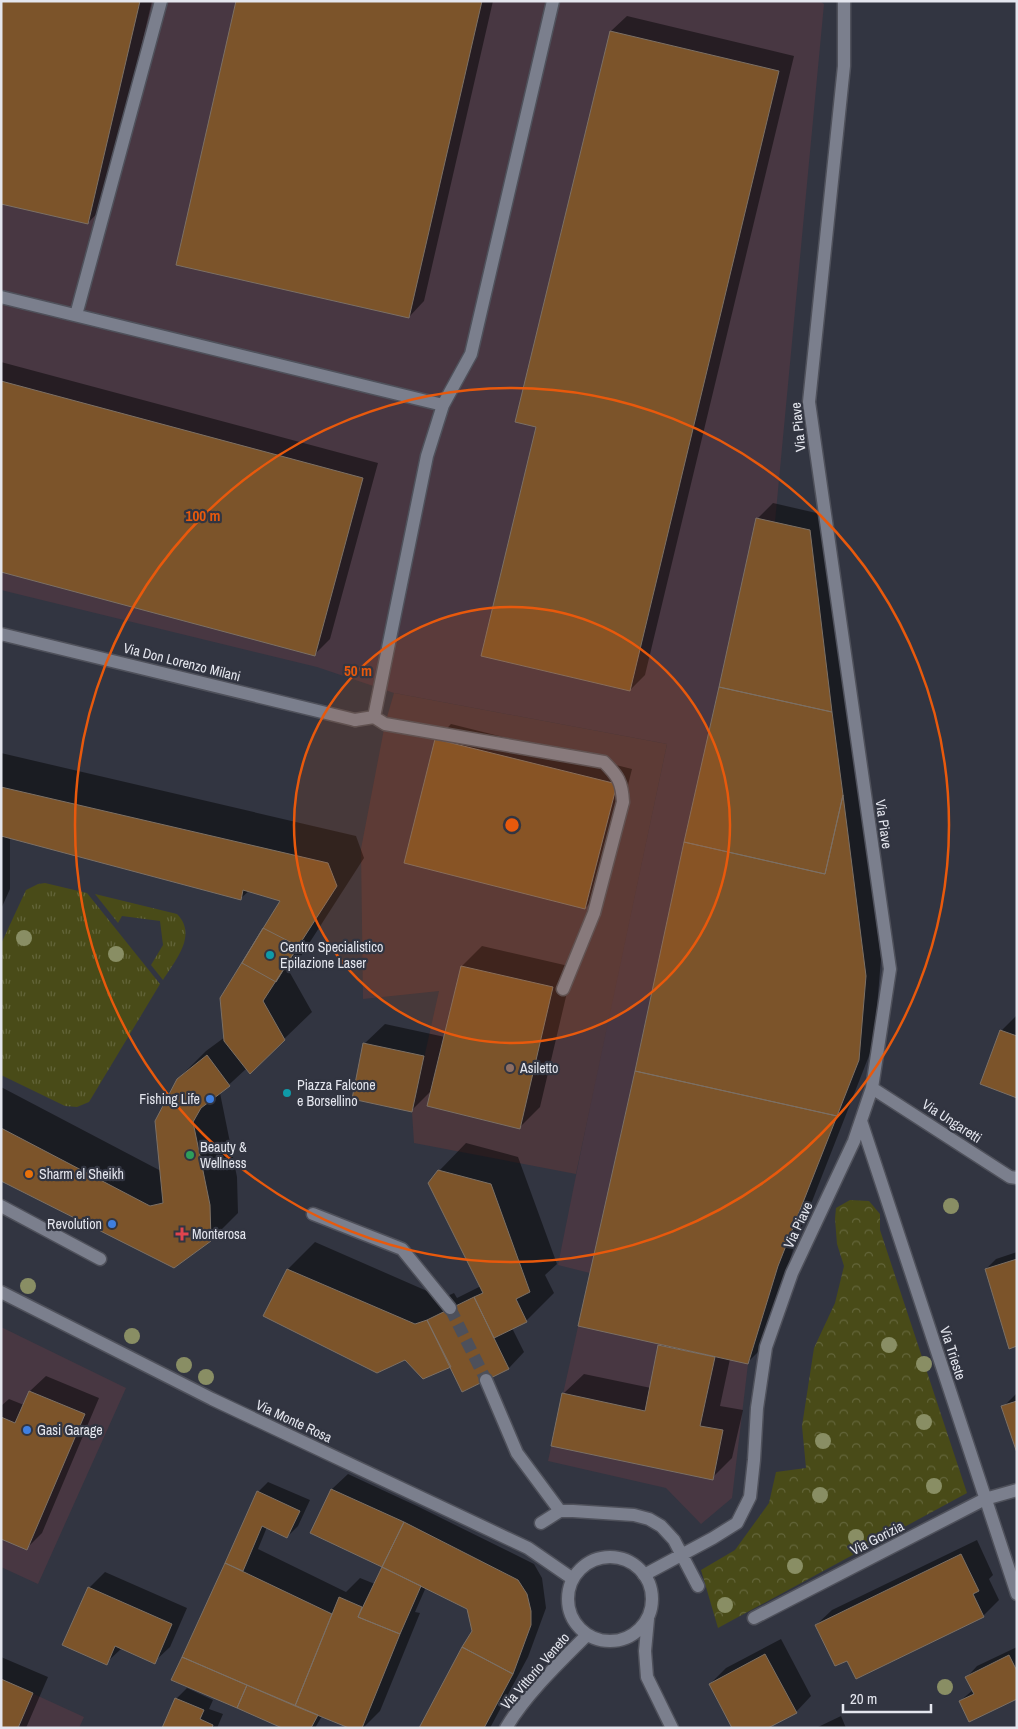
<svg xmlns="http://www.w3.org/2000/svg" width="1018" height="1729" font-family="'Archivo Narrow',sans-serif">
  <style>
    .industrial { fill: #483742 }
    .education { fill: #4b373d }
    .grass { fill: url(#grass-tufts) }
    .park { fill: url(#park-crowns) }
    .shadow { fill: #0007 }
    .building { fill: #7c542a; stroke: #7c7065 }
    .lines { fill: none; stroke-linecap: round; stroke-linejoin: round }
    .street-tunnel { stroke: #4d505b; stroke-width: 12; stroke-dasharray: 12 6; stroke-linecap: butt }
    .lane-casing { stroke: #4f515b; stroke-width: 15 }
    .street-casing { stroke: #4f515b; stroke-width: 15 }
    .secondary-casing { stroke: #4f515b; stroke-width: 15 }
    .lane { stroke: #7b7f8d; stroke-width: 12 }
    .street { stroke: #7b7f8d; stroke-width: 12 }
    .secondary { stroke: #7b7f8d; stroke-width: 12 }
    .tree { fill: #898e64 }
    .ring { fill: none; stroke: #e8590c; stroke-width: 2.5 }
    .culture-dot { fill: #0f9aa8; stroke: #323541; stroke-width: 2 }
    .education-dot { fill: #8d6e63; stroke: #323541; stroke-width: 2 }
    .shop-dot { fill: #3f7fe0; stroke: #323541; stroke-width: 2 }
    .leisure-dot { fill: #2e9e5b; stroke: #323541; stroke-width: 2 }
    .food-dot { fill: #e8710a; stroke: #323541; stroke-width: 2 }
    .health-dot { fill: #e0444e; stroke: #323541; stroke-width: 2 }
    .labels { text-anchor: middle; dominant-baseline: central; stroke-width: 4.5; stroke-linejoin: round; paint-order: stroke }
    .street-label { font-size: 14px; fill: #e4e6ee; stroke: #323541 }
    .poi-label { font-size: 14px; fill: #e4e6ee; stroke: #323541; text-anchor: start }
    .centre { fill: #e8590c; stroke: #323541; stroke-width: 2.5 }
    .ring-label { font-size: 15px; text-anchor: middle; font-weight: bold; fill: #e8590c; stroke: #323541; stroke-width: 4.5; stroke-linejoin: round; paint-order: stroke }
  </style>
  <defs>
    <pattern id="grass-tufts" width="24" height="20" patternUnits="userSpaceOnUse" patternTransform="scale(1.25)"><rect width="24" height="20" fill="#494b18"/><path d="M3 7l-1-3M5 7V3M7 7l1-3M15 17l-1-3M17 17v-4M19 17l1-3" fill="none" stroke="#63653a"/></pattern>
    <pattern id="park-crowns" width="20" height="18" patternUnits="userSpaceOnUse" patternTransform="scale(1.25)"><rect width="20" height="18" fill="#494b18"/><path d="M2 6a3 3 0 1 1 6 0M12 15a3 3 0 1 1 6 0" fill="none" stroke="#63653a"/></pattern>
  </defs>
  <rect width="100%" height="100%" fill="#323541"/>
  <path class="industrial" d="M1 1H820L824 4 775 522 778 1266 748 1364 732 1498 701 1524 666 1488 548 1461 590 1273 558 1265 595 1081 667 744 394 693 317 667 1 590Z
    M1 1327 126 1388 38 1584 1 1567Z
    M1 1679 84 1717 79 1728H1Z"/>
  <path class="education" d="M394 693 667 744 576 1174 414 1143 412 1112 439 991 363 999 361 849 385 724Z"/>
  <path class="grass" d="M45 883 87 893 160 984 89 1102 77 1107 65 1106 1 1075V944L26 890 38 884Z
    M95 894 177 914C198 935 175 961 163 980L151 965 163 945 160 921 122 916 118 923Z"/>
  <path class="park" d="M850 1200 869 1201 880 1214V1230L967 1493 718 1628 701 1570 735 1550 769 1503 776 1472 806 1468 802 1426 814 1348 835 1303 844 1266 837 1244 835 1219 836 1208Z"/>
  <path class="shadow" d="M1 1H152L103 207 88 223Z
    M237 1H493L424 301 409 317Z
    M627 16 794 56 645 675 630 690 538 426 611 31Z
    M1 362 378 463 330 639 314 655 1 571Z
    M773 503 825 515 881 959 874 1043 793 1250 763 1347 747 1363 730 1359 720 1406 743 1410 732 1458 712 1478 563 1394 584 1374 651 1388 660 1346 661 1344 757 519Z
    M451 724 632 769 601 892 585 908 436 740Z
    M1 753 356 836 364 858 290 973 312 1012 284 1039 247 1068 220 1093 237 1177 238 1213 211 1240 1 1179V1087L161 1171 178 1079 206 1051 225 1037 281 900 249 891 241 898 10 836V889L1 909Z
    M482 946 573 967 540 1107 520 1127 432 1090 412 1110 364 1044 385 1024 445 1037 462 966Z
    M1017 1015V1097L1001 1031Z
    M466 1143 518 1157 557 1264 545 1275 554 1293 526 1321 512 1328 524 1352 509 1368 463 1390 451 1366 406 1358 288 1269 315 1242 443 1298 454 1293 457 1298 481 1286 439 1171Z
    M1017 1252V1345L986 1269 996 1259Z
    M46 1376 99 1398 42 1533 26 1549 1 1538V1406L9 1399 24 1405 30 1391Z
    M1017 1393V1449L1003 1407Z
    M348 1474 419 1507 534 1564 542 1578 546 1608 528 1657 490 1728H420L473 1631 468 1608 426 1587 415 1612 420 1613 380 1711 363 1728H352L322 1716 315 1728H285L184 1657 258 1492 268 1482 310 1500 298 1526 287 1537 267 1527 258 1549 346 1592 360 1578 375 1584 384 1567 311 1533 332 1489Z
    M977 1540 993 1575 989 1579 999 1600 983 1616 816 1625 832 1610Z
    M105 1572 187 1608 170 1647 154 1662 122 1648 106 1663 89 1588Z
    M781 1639 811 1696 796 1712 710 1684 726 1668Z
    M1017 1647V1698L960 1701 973 1690 967 1677 977 1666Z
    M1 1657 48 1677 26 1728H1Z
    M187 1688 213 1700 209 1709 223 1714 217 1728H163L176 1699Z
    M841 1716 846 1728H816Z"/>
  <path class="building" d="M1 1H140L88 224 1 204Z
    M236 1H482L409 318 176 265Z
    M610 31 779 71 630 691 481 656 536 427 515 422Z
    M1 381 363 478 315 656 1 572Z
    M756 518 810 530 832 712 719 687Z
    M719 687 832 712 843 795 825 874 684 842Z
    M435 739 617 784 585 909 404 863Z
    M1 787 328 863 337 886 263 1001 285 1040 250 1074 224 1041 220 998 280 901 243 890 241 900 1 836Z
    M843 795 866 976 859 1060 837 1116 635 1071 684 842 825 874Z
    M263 928 298 946 276 982 242 963Z
    M461 966 553 987 520 1129 427 1106Z
    M1000 1030 1017 1036V1098L980 1084Z
    M363 1043 424 1056 412 1112 352 1099Z
    M207 1055 230 1086 201 1108 193 1122 210 1205 211 1241 174 1268 1 1181V1128L150 1206 163 1203 155 1121 177 1079Z
    M635 1071 837 1116 778 1266 748 1364 578 1326Z
    M438 1170 491 1184 530 1292 516 1299 527 1322 494 1338 474 1297 483 1293 428 1183Z
    M1017 1259V1346L1009 1349 985 1269Z
    M287 1269 415 1324 427 1320 451 1367 423 1379 405 1360 377 1373 263 1316Z
    M474 1297 509 1369 462 1392 427 1320Z
    M658 1345 715 1357 700 1426 723 1430 713 1480 551 1446 562 1393 645 1411Z
    M29 1391 85 1414 27 1550 1 1539V1417L15 1423Z
    M1017 1401V1453L1001 1406Z
    M331 1489 404 1522 382 1567 310 1533Z
    M257 1491 300 1511 287 1538 262 1526 243 1571 225 1563Z
    M404 1522 518 1580 527 1594 531 1611V1625L513 1674 462 1647 472 1631 467 1609 382 1567Z
    M961 1554 979 1591 973 1594 984 1617 856 1679 847 1661 835 1666 815 1625Z
    M225 1563 332 1614 295 1706 182 1657Z
    M382 1567 421 1586 400 1634 358 1617Z
    M88 1587 172 1624 155 1664 115 1646 107 1665 62 1645Z
    M339 1597 362 1607 358 1617 400 1634 362 1728H349L295 1706Z
    M462 1647 513 1674 484 1728H419Z
    M765 1654 797 1713 768 1728H732L709 1684Z
    M1009 1655 1017 1671V1699L969 1722 959 1701 974 1694 965 1677Z
    M182 1657 247 1685 237 1708 171 1680Z
    M1 1679 33 1693 18 1728H1Z
    M247 1685 318 1715 311 1728H282L237 1708Z
    M175 1698 204 1710 200 1719 213 1725 212 1728H162Z"/>
  <g class="lines">
    <path class="street-tunnel" d="M450 1308 486 1380"/>
    <defs>
      <path id="lane" d="M1 297 443 405
        M76 315 161 1
        M374 717 385 724 604 762C618 776 622 782 623 802L594 913 563 989
        M355 720 374 717 427 456 443 405 471 354 553 1"/>
      <path id="street" d="M1 634 355 720
        M872 1088 1010 1177 1017 1178
        M861 1121 1017 1594
        M1 1206 100 1259
        M313 1214 402 1249 450 1308
        M486 1380 517 1453 560 1511
        M541 1523 560 1511H573L634 1515 649 1519 661 1526 674 1540 698 1586
        M644 1575 713 1538 737 1523 750 1497 754 1460 757 1408 766 1347 792 1273 854 1141 872 1088 890 969 809 402 844 66V1
        M754 1618 985 1499 1017 1490"/>
      <path id="secondary" d="M1 1292 212 1399 528 1548 573 1579
        M568 1599a42 42 0 1 1 84 0a42 42 0 1 1-84 0Z
        M648 1619 645 1651 647 1677 672 1728
        M506 1728C526 1694 560 1662 587 1635"/>
    </defs>
    <use href="#lane" class="lane-casing"/>
    <use href="#street" class="street-casing"/>
    <use href="#secondary" class="secondary-casing"/>
    <use href="#lane" class="lane"/>
    <use href="#street" class="street"/>
    <use href="#secondary" class="secondary"/>
  </g>
  <g class="tree">
    <circle cx="24" cy="938" r="8"/>
    <circle cx="116" cy="954" r="8"/>
    <circle cx="951" cy="1206" r="8"/>
    <circle cx="28" cy="1286" r="8"/>
    <circle cx="132" cy="1336" r="8"/>
    <circle cx="889" cy="1345" r="8"/>
    <circle cx="924" cy="1364" r="8"/>
    <circle cx="184" cy="1365" r="8"/>
    <circle cx="206" cy="1377" r="8"/>
    <circle cx="924" cy="1422" r="8"/>
    <circle cx="823" cy="1441" r="8"/>
    <circle cx="934" cy="1486" r="8"/>
    <circle cx="820" cy="1495" r="8"/>
    <circle cx="856" cy="1537" r="8"/>
    <circle cx="795" cy="1566" r="8"/>
    <circle cx="725" cy="1605" r="8"/>
    <circle cx="945" cy="1687" r="8"/>
  </g>
  <circle cx="512" cy="825" r="218" fill="#e8590c" fill-opacity=".12"/>
  <g class="ring">
    <circle cx="512" cy="825" r="218"/>
    <circle cx="512" cy="825" r="437"/>
  </g>
  <g class="culture-dot">
    <circle cx="270" cy="955" r="5"/>
    <circle cx="287" cy="1093" r="5"/>
  </g>
  <circle class="education-dot" cx="510" cy="1068" r="5"/>
  <g class="shop-dot">
    <circle cx="210" cy="1099" r="5"/>
    <circle cx="112" cy="1224" r="5"/>
    <circle cx="27" cy="1430" r="5"/>
  </g>
  <circle class="leisure-dot" cx="190" cy="1155" r="5"/>
  <circle class="food-dot" cx="29" cy="1174" r="5"/>
  <path class="health-dot" d="M179.5 1226.5h5v5h5v5h-5v5h-5v-5h-5v-5h5z"/>
  <g class="labels">
    <g class="street-label">
      <text transform="translate(798 427) rotate(-96)">Via Piave</text>
      <text transform="translate(182 662) rotate(14)">Via Don Lorenzo Milani</text>
      <text transform="translate(884 824) rotate(82)">Via Piave</text>
      <text transform="translate(952 1121) rotate(33)">Via Ungaretti</text>
      <text transform="translate(798 1225) rotate(-65)">Via Piave</text>
      <text transform="translate(953 1353) rotate(72)">Via Trieste</text>
      <text transform="translate(294 1421) rotate(25)">Via Monte Rosa</text>
      <text transform="translate(877 1538) rotate(-27)">Via Gorizia</text>
      <text transform="translate(535 1671) rotate(-49)">Via Vittorio Veneto</text>
    </g>
    <g class="poi-label">
      <text x="280" y="947">Centro Specialistico<tspan x="280" dy="16">Epilazione Laser</tspan></text>
      <text x="520" y="1068">Asiletto</text>
      <text x="297" y="1085">Piazza Falcone<tspan x="297" dy="16">e Borsellino</tspan></text>
      <text x="200" y="1099" text-anchor="end">Fishing Life</text>
      <text x="200" y="1147">Beauty &amp;<tspan x="200" dy="16">Wellness</tspan></text>
      <text x="39" y="1174">Sharm el Sheikh</text>
      <text x="102" y="1224" text-anchor="end">Revolution</text>
      <text x="192" y="1234">Monterosa</text>
      <text x="37" y="1430">Gasi Garage</text>
    </g>
  </g>
  <circle cx="512" cy="825" r="8" class="centre"/>
  <g class="ring-label">
    <text x="203" y="521">100 m</text>
    <text x="358" y="676">50 m</text>
  </g>
  <rect width="1018" height="1729" fill="none" stroke="#e4e6ee" stroke-width="5"/>
  <path d="M843 1704v8h88v-8" fill="none" stroke="#e4e6ee" stroke-width="2.5"/>
  <text x="850" y="1704" font-size="15" fill="#e4e6ee" stroke="#323541" stroke-width="4" paint-order="stroke">20 m</text>
</svg>
